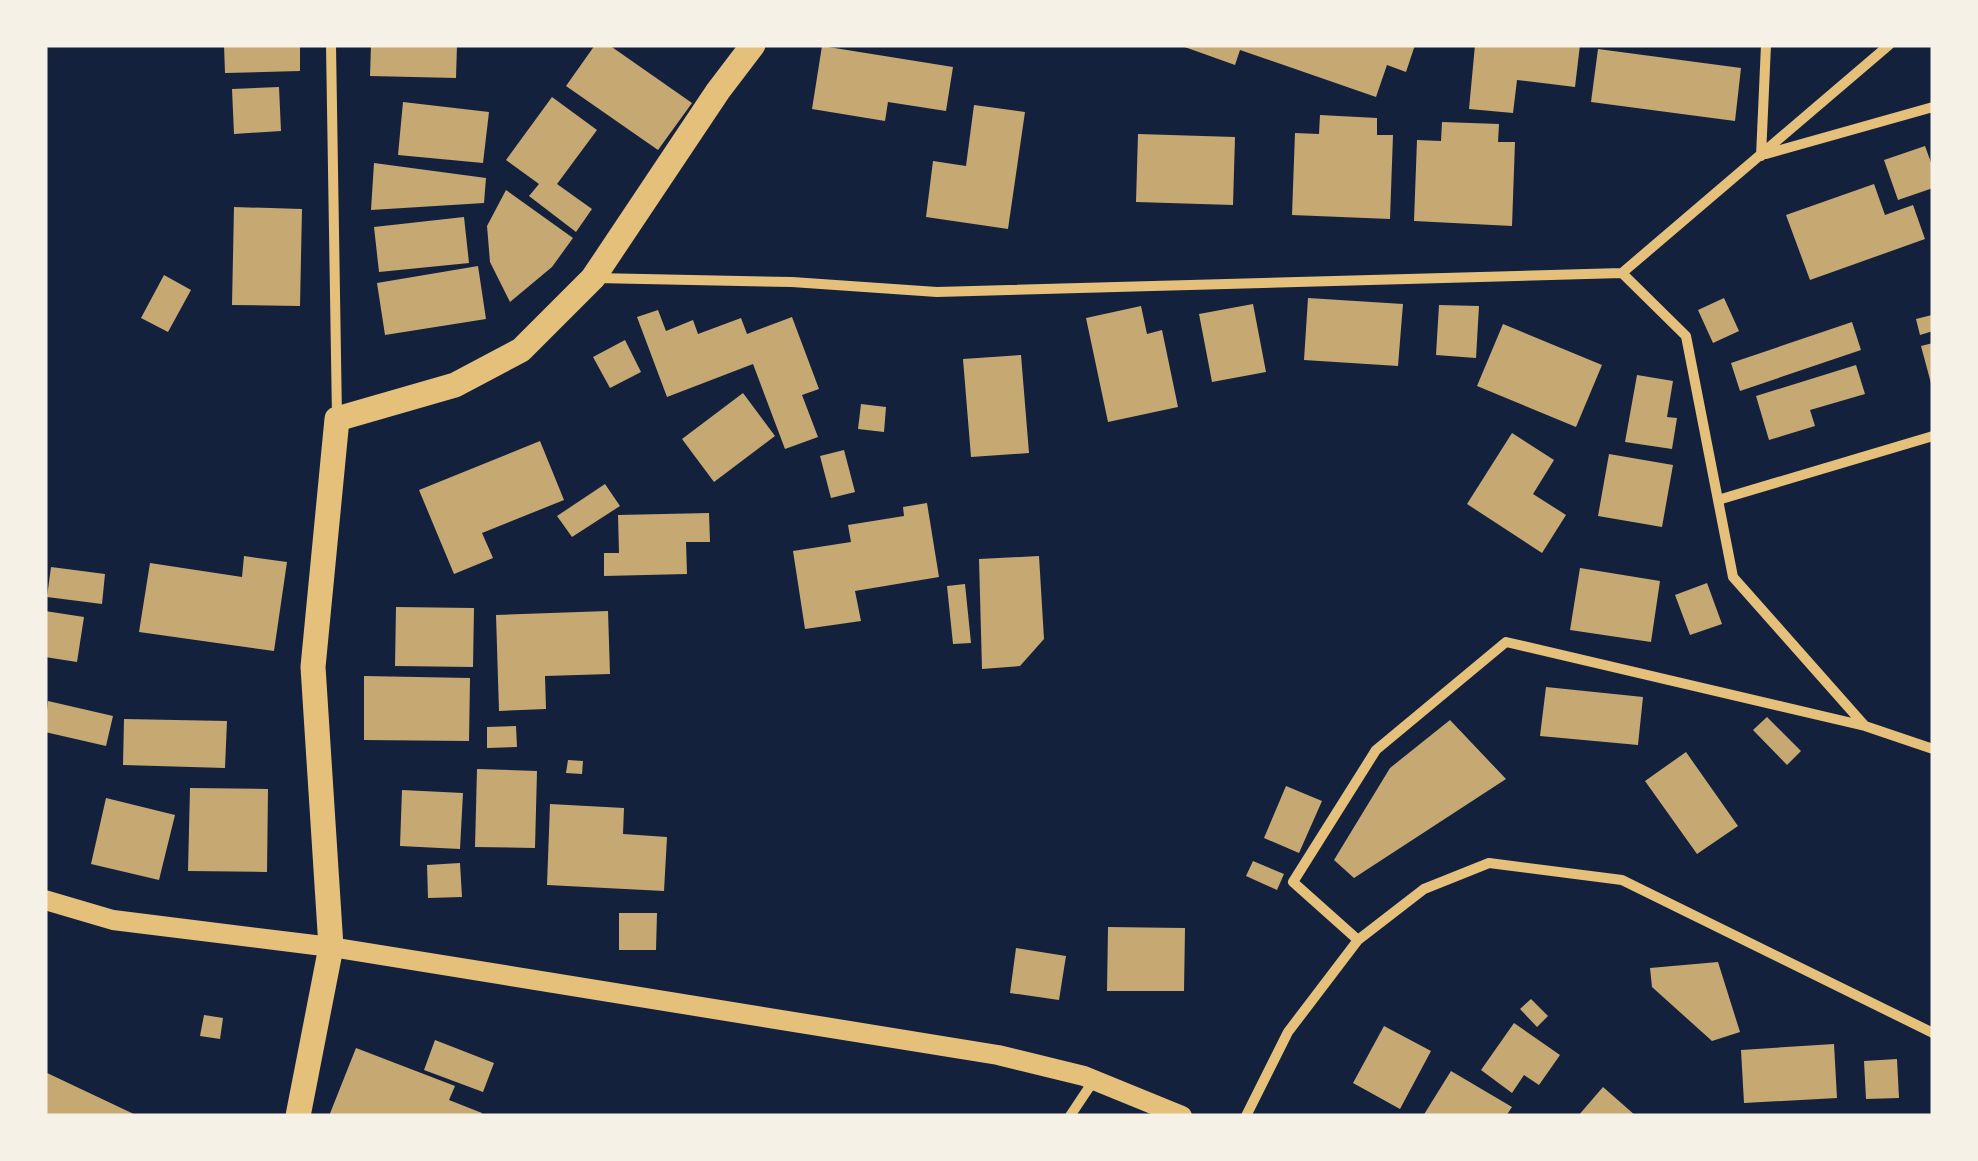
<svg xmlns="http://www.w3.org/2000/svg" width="1978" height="1161" font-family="'Archivo Narrow',sans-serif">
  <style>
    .building { fill: #c6a872 }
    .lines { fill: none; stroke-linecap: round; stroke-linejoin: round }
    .minor { stroke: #e5c07b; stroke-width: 10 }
    .secondary { stroke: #e5c07b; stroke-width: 20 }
    .primary { stroke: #e5c07b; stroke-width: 25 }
  </style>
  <rect width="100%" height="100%" fill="#14213d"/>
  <path class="building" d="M224 45H300V71L225 73Z
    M371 45H457L456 78 370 76Z
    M595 45H609L692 103 658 150 566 86Z
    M1179 45H1415L1406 72 1387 65 1376 97 1240 50 1235 65Z
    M1475 45H1580L1575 87 1517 80 1513 113 1469 109Z
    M822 46 953 67 946 111 888 102 885 121 812 109Z
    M1598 49 1741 68 1735 121 1591 102Z
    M279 87 281 131 234 134 232 89Z
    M552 97 597 130 557 184 592 209 576 232 529 196 539 184 506 160Z
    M403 102 489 112 483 163 398 155Z
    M974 105 1025 112 1008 229 926 217 933 161 966 166Z
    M1320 115 1377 118V135H1393L1390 219 1292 215 1295 133 1319 134Z
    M1442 122 1499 124 1498 142H1515L1512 226 1414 221 1417 140 1441 141Z
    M1138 134 1235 137 1233 205 1136 202Z
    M1925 146 1933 168V188L1898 200 1884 160Z
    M374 163 486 178 484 203 371 210Z
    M1874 184 1885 215 1913 205 1925 239 1810 280 1786 215Z
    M506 190 573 238 552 267 510 302 490 262 487 226Z
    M234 207 302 209 300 306 232 305Z
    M464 217 469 263 379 272 374 227Z
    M478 266 486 319 385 335 377 283Z
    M164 275 191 290 168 332 141 318Z
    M1308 298 1403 304 1398 366 1304 360Z
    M1724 298 1739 331 1713 343 1698 310Z
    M1253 304 1266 372 1212 382 1199 314Z
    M1439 305 1479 306 1476 358 1436 355Z
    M1141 306 1147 334 1162 330 1178 407 1108 422 1086 318Z
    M658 310 666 331 693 320 698 334 741 318 747 334 792 317 819 389 802 395 818 437 785 449 753 364 667 397 637 317Z
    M1932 315 1933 331 1920 335 1916 319Z
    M1852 322 1861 350 1740 391 1731 363Z
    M1503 324 1602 365 1576 427 1477 386Z
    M625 340 641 372 610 388 593 357Z
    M1933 343V387H1932L1921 346Z
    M1021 355 1029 453 971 457 963 359Z
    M1856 365 1865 394 1810 410 1815 426 1769 440 1756 396Z
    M1637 375 1673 381 1667 417 1677 418 1672 449 1625 442Z
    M743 393 775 436 714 482 682 439Z
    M861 404 886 407 884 432 858 429Z
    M1512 433 1554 460 1533 494 1566 515 1542 553 1467 504Z
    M540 441 564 500 482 533 493 558 454 574 419 490Z
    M844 450 855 492 831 498 820 456Z
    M1609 454 1673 465 1662 527 1598 516Z
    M605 484 620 506 572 537 557 516Z
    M927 503 939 577 855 591 861 621 805 629 793 551 851 542 848 525 904 516 903 507Z
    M709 513 710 542H686L687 574 604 576V553H619L618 515Z
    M244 556 287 562 274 651 139 632 150 563 242 577Z
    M1039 556 1044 639 1020 666 982 669 979 559Z
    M51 567 105 574 102 604 47 597Z
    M1580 568 1660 581 1651 642 1570 630Z
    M1707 583 1722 624 1690 635 1675 595Z
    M965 584 971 643 953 644 947 586Z
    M396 607 474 608 473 667 395 666Z
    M45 611 84 617 77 662 45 657Z
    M608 611 610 674 545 676 546 709 499 711 496 615Z
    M364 676 470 678 469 741 364 740Z
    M1546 687 1643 697 1638 745 1540 736Z
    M48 701 113 716 106 746 45 732Z
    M1767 717 1801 751 1787 765 1753 730Z
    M124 719 227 721 225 768 123 765Z
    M1450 720 1506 779 1354 878 1334 860 1390 768Z
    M516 726 517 747 487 748V727Z
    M1686 752 1738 826 1697 854 1645 781Z
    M568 760 583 761 582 774 566 773Z
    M477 769 537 771 535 848 475 847Z
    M1286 786 1322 801 1299 853 1264 838Z
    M190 788 268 789 267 872 188 871Z
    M402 790 463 793 460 849 400 846Z
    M106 798 175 815 159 880 91 864Z
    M550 804 624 808 623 834 667 837 664 891 547 885Z
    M1253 861 1284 874 1277 890 1246 876Z
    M460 863 462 897 428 898 427 865Z
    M619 913H657L656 950H619Z
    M1108 927 1185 928 1184 991H1107Z
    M1016 948 1066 956 1059 1000 1010 993Z
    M1718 962 1740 1032 1712 1041 1652 987 1650 968Z
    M1531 999 1548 1016 1537 1027 1520 1009Z
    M204 1015 223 1018 220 1039 200 1036Z
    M1514 1023 1560 1055 1539 1085 1524 1075 1512 1093 1481 1070Z
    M1384 1026 1431 1051 1400 1109 1353 1083Z
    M435 1040 494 1063 483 1092 424 1070Z
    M1834 1044 1837 1098 1744 1103 1741 1050Z
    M356 1048 455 1086 449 1100 482 1113 481 1116H329Z
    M1897 1059 1899 1098 1866 1099 1864 1061Z
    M1451 1071 1512 1107 1506 1116H1423Z
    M45 1072 138 1116H45Z
    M1603 1087 1636 1116H1578Z"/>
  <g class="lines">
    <path class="minor" d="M331 45 337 418
      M1766 154 1933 107
      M1761 156 1766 45
      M1622 273 1686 336 1733 577 1865 726 1933 749
      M595 278 792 282 937 292 1622 273 1889 45
      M1718 500 1933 436
      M1358 940 1293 882 1376 750 1506 642 1865 726
      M1070 1116 1094 1080
      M1246 1116 1288 1032 1358 940 1424 889 1489 863 1622 880 1933 1033"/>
    <path class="secondary" d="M45 900 113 920 331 947 998 1055 1084 1076 1182 1116"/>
    <path class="primary" d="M298 1116 331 947 313 667 337 419 455 385 521 350 593 278 718 91 753 45"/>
  </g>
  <rect width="1978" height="1161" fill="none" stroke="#f6f1e7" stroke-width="95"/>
</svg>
